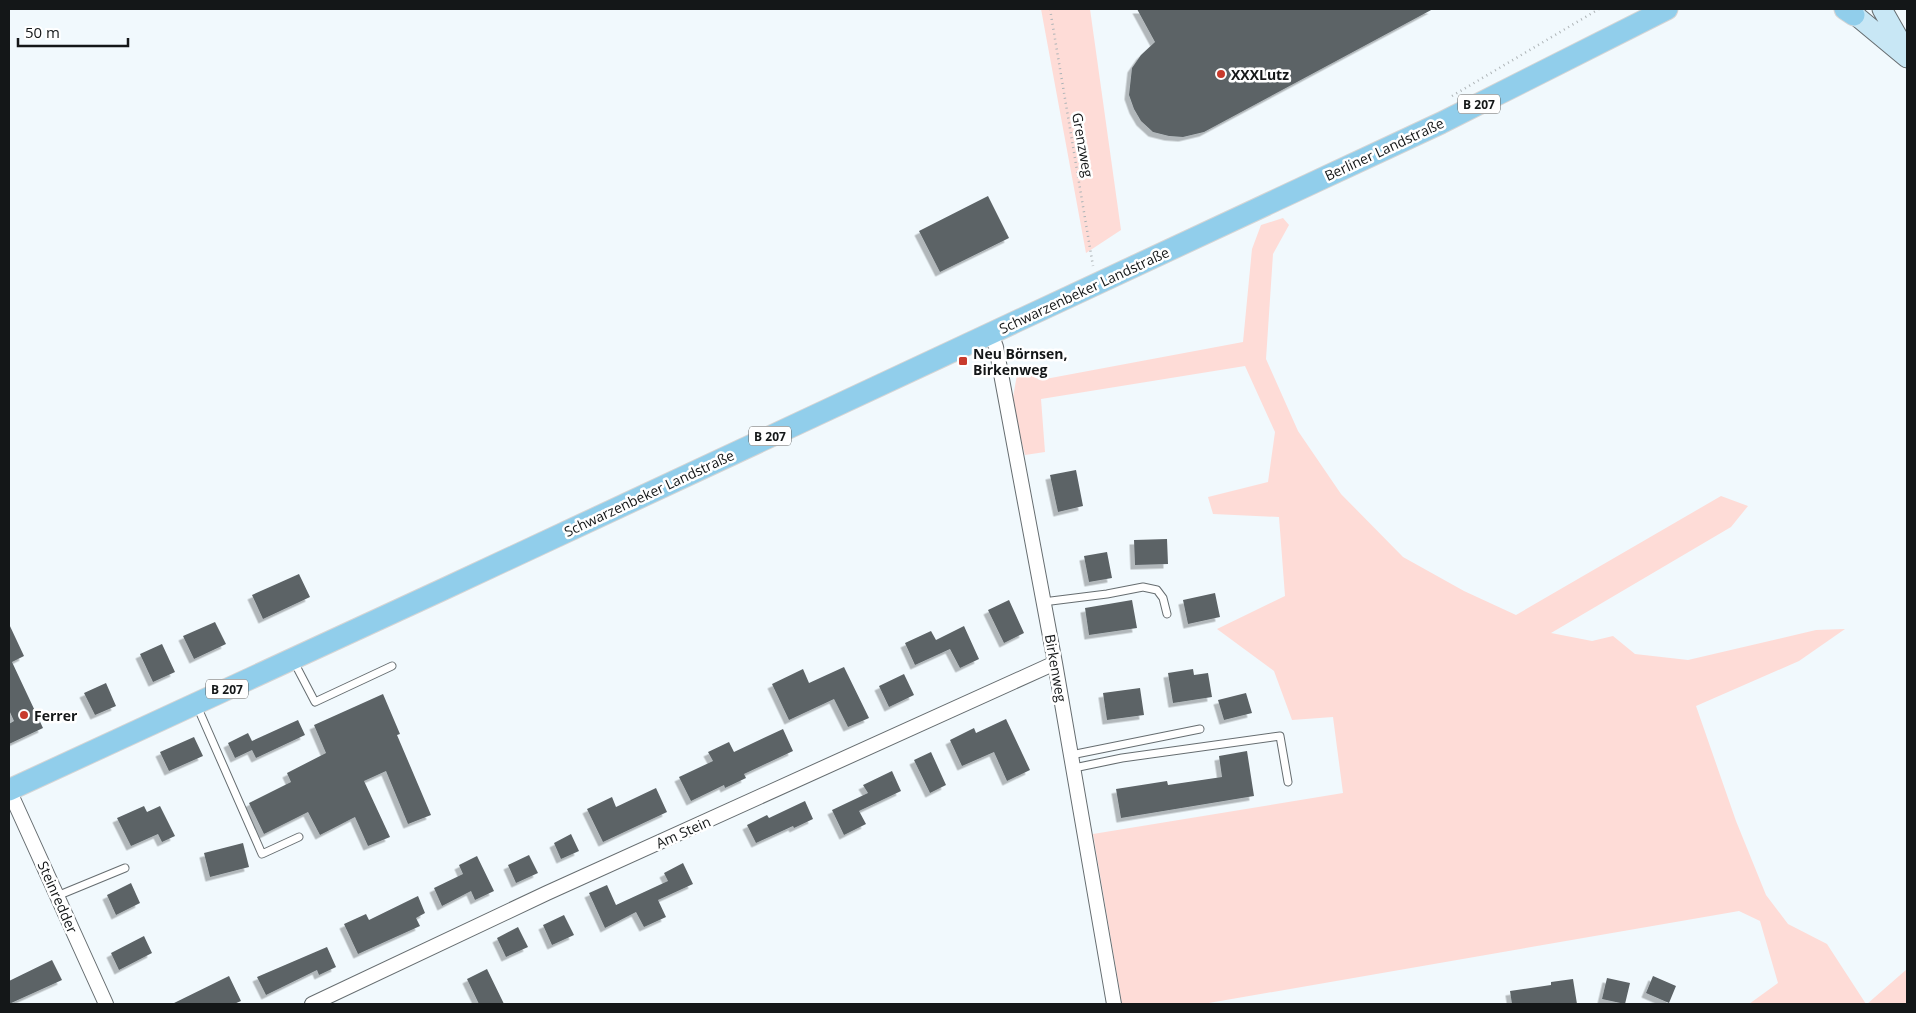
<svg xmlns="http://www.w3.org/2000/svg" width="1916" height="1013" font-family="'Open Sans',sans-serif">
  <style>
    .green { fill: #fedcd7 }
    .building { fill: #5c6366; filter: url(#shadow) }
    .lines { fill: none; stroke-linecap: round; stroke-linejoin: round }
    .service-casing { stroke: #666d70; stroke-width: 9 }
    .minor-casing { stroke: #666d70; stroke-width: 16 }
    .secondary-casing { stroke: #666d70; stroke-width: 21 }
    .primary-casing { stroke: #d5d5d5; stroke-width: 23 }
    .path { stroke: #aeb4b7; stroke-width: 2.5; stroke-dasharray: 1 4; stroke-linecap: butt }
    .service { stroke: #fff; stroke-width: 7 }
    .minor { stroke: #fff; stroke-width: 14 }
    .secondary { stroke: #c8e7f5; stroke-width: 19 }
    .primary { stroke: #91ceeb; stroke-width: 21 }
    .poi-dot { fill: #c83b2d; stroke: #fff; stroke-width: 2 }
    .labels { text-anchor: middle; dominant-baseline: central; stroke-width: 5; stroke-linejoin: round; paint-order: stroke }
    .shield { fill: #fff; stroke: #5a5d5d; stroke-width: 1 }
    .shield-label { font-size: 12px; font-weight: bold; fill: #141718 }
    .poi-label { font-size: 14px; font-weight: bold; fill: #141718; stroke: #fff; text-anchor: start }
    .street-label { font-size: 14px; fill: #141718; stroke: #fff }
  </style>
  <defs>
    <filter id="shadow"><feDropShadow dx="-4.5" dy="4.5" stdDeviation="0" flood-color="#0004"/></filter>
  </defs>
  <rect width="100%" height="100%" fill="#f1f9fd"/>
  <path class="green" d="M1041 9H1090L1121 230 1086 253Z
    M1283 218 1289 225 1273 254 1266 359 1298 431 1341 494 1403 557 1464 591 1516 615 1721 496 1748 506 1731 527 1551 633 1592 641 1613 636 1635 654 1688 660 1816 630 1845 629 1799 661 1696 706 1736 821 1766 895 1788 924 1827 944 1866 1004H1749L1778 983 1760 921 1739 911 1203 1004H1122L1093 834 1343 793 1333 717 1292 720 1274 671 1217 629 1285 596 1279 517 1213 514 1208 497 1268 482 1275 432 1245 366 1041 399 1045 452 1025 455 1012 403 1018 369 1040 380 1243 342 1252 249 1261 225Z
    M1907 969V1004H1867Z"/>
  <path class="building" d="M1137 9H1433L1204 132 1183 137 1169 136 1153 132 1141 121 1134 109 1129 95 1132 68 1141 55 1155 42Z
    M988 196 1009 238 940 272 919 231Z
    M1076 470 1083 506 1058 512 1050 475Z
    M1167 539 1168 564 1135 565 1134 540Z
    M1107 552 1112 578 1089 582 1084 556Z
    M299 574 310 597 263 619 252 595Z
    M1215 593 1220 617 1188 624 1183 600Z
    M1009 600 1024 633 1004 643 988 610Z
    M1132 600 1137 628 1089 635 1085 608Z
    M215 622 226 644 194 659 183 636Z
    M9 624 24 656 12 662 43 728 9 744V724L14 721 9 710Z
    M964 626 979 659 960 668 950 649 915 665 905 643 931 631 936 640Z
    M162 644 175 672 153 682 140 654Z
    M844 667 869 718 848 727 834 699 789 720 772 684 803 669 809 683Z
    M1193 669 1194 675 1208 673 1212 697 1173 703 1168 673Z
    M904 674 914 695 889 707 879 686Z
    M106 683 116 706 95 715 84 693Z
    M1140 688 1144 715 1107 720 1103 693Z
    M1246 693 1252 713 1224 720 1218 700Z
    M383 694 400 734 397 735 431 815 408 824 386 771 364 781 390 837 368 846 355 817 320 835 308 812 264 834 249 803 291 782 287 773 326 753 314 725Z
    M1006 719 1030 770 1007 781 994 752 962 766 950 740 974 728 976 733Z
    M298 720 305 735 256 758 252 750 235 758 228 743 248 733 252 741Z
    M783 729 793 751 744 774 746 778 725 788 724 785 691 801 679 777 713 761 708 752 729 742 734 752Z
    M194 737 203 756 169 771 160 752Z
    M1247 751 1254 796 1121 818 1116 789 1167 781 1168 785 1222 777 1219 756Z
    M931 752 946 785 930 793 914 760Z
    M892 771 901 791 859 811 866 824 844 835 832 810 868 793 863 785Z
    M656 788 667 812 603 842 587 809 612 797 616 807Z
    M805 801 813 819 794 828 793 826 756 843 747 825 767 815 769 818Z
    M144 806 147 812 160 806 175 836 162 842 158 834 131 846 117 818Z
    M571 834 579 851 561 859 554 843Z
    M243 843 249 867 210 877 204 853Z
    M529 855 538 873 516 883 508 865Z
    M477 856 494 891 475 900 471 891 442 906 434 888 463 874 459 865Z
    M683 863 693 884 658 900 666 917 644 927 636 912 605 928 589 893 607 885 616 905 668 881 664 873Z
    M131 883 140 903 116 915 107 895Z
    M418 896 425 913 416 918 420 926 358 954 344 924 366 914 369 920Z
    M564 915 574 935 552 945 543 925Z
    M518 927 528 947 506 957 497 938Z
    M144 936 152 953 119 970 111 953Z
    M327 947 336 967 319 975 317 970 266 995 257 977Z
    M52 960 62 980 9 1004V981Z
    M487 969 504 1004H479L467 979Z
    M229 976 241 1001 234 1004H172Z
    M1653 976 1676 986 1669 1003 1646 993Z
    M1607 978 1630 983 1625 1004 1602 999Z
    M1573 979 1577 1004H1512L1510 991 1551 985V982Z"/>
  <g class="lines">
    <defs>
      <path id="service" d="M1043 602 1107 594 1143 587 1157 590 1163 598 1167 614
        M293 660 315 702 392 666
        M197 706 262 854 299 837
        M1071 755 1200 729
        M1074 768 1122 758 1280 736 1288 782
        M57 896 125 868"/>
      <path id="minor" d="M991 333 996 347 1055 663 1114 1004
        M9 790 106 1004
        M312 1004 547 893 1055 663"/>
      <path id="secondary" d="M1848 9 1907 58
        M1882 9 1907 53"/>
      <path id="primary" d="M1845 9 1854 15
        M9 790 444 589 1441 123 1667 9"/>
    </defs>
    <use href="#service" class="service-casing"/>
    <use href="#minor" class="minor-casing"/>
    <use href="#secondary" class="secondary-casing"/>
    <use href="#primary" class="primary-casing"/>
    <path class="path" d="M1050 9 1093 266
      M1452 96 1599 9"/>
    <use href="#service" class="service"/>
    <use href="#minor" class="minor"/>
    <use href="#secondary" class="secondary"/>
    <use href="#primary" class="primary"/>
  </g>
  <g class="poi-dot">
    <circle cx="1221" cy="74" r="5"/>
    <rect x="958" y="356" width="10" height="10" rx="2.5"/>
    <circle cx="24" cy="715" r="5"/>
  </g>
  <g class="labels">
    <g class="shield">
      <rect x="1458" y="94.5" width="42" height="19" rx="4"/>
      <rect x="749" y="426.5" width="42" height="19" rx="4"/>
      <rect x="206" y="679.5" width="42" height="19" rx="4"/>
    </g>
    <g class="shield-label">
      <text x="1479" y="104">B 207</text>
      <text x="770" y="436">B 207</text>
      <text x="227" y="689">B 207</text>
    </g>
    <g class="poi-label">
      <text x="1231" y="74">XXXLutz</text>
      <text x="973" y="353">Neu Börnsen,<tspan x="973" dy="16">Birkenweg</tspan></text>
      <text x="34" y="715">Ferrer</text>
    </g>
    <g class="street-label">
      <text transform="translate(1083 145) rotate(80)">Grenzweg</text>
      <text transform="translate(1384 149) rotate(-25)">Berliner Landstraße</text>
      <text transform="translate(1084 290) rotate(-25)">Schwarzenbeker Landstraße</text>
      <text transform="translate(649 493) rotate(-25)">Schwarzenbeker Landstraße</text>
      <text transform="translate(1056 668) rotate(80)">Birkenweg</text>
      <text transform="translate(683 832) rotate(-24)">Am Stein</text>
      <text transform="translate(58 897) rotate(66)">Steinredder</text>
    </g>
  </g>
  <rect width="1916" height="1013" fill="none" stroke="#141718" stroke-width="20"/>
  <path d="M18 38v8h110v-8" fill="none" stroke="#141718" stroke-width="2.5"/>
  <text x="25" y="38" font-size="15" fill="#141718" stroke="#ffffff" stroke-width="4" paint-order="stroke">50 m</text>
</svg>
